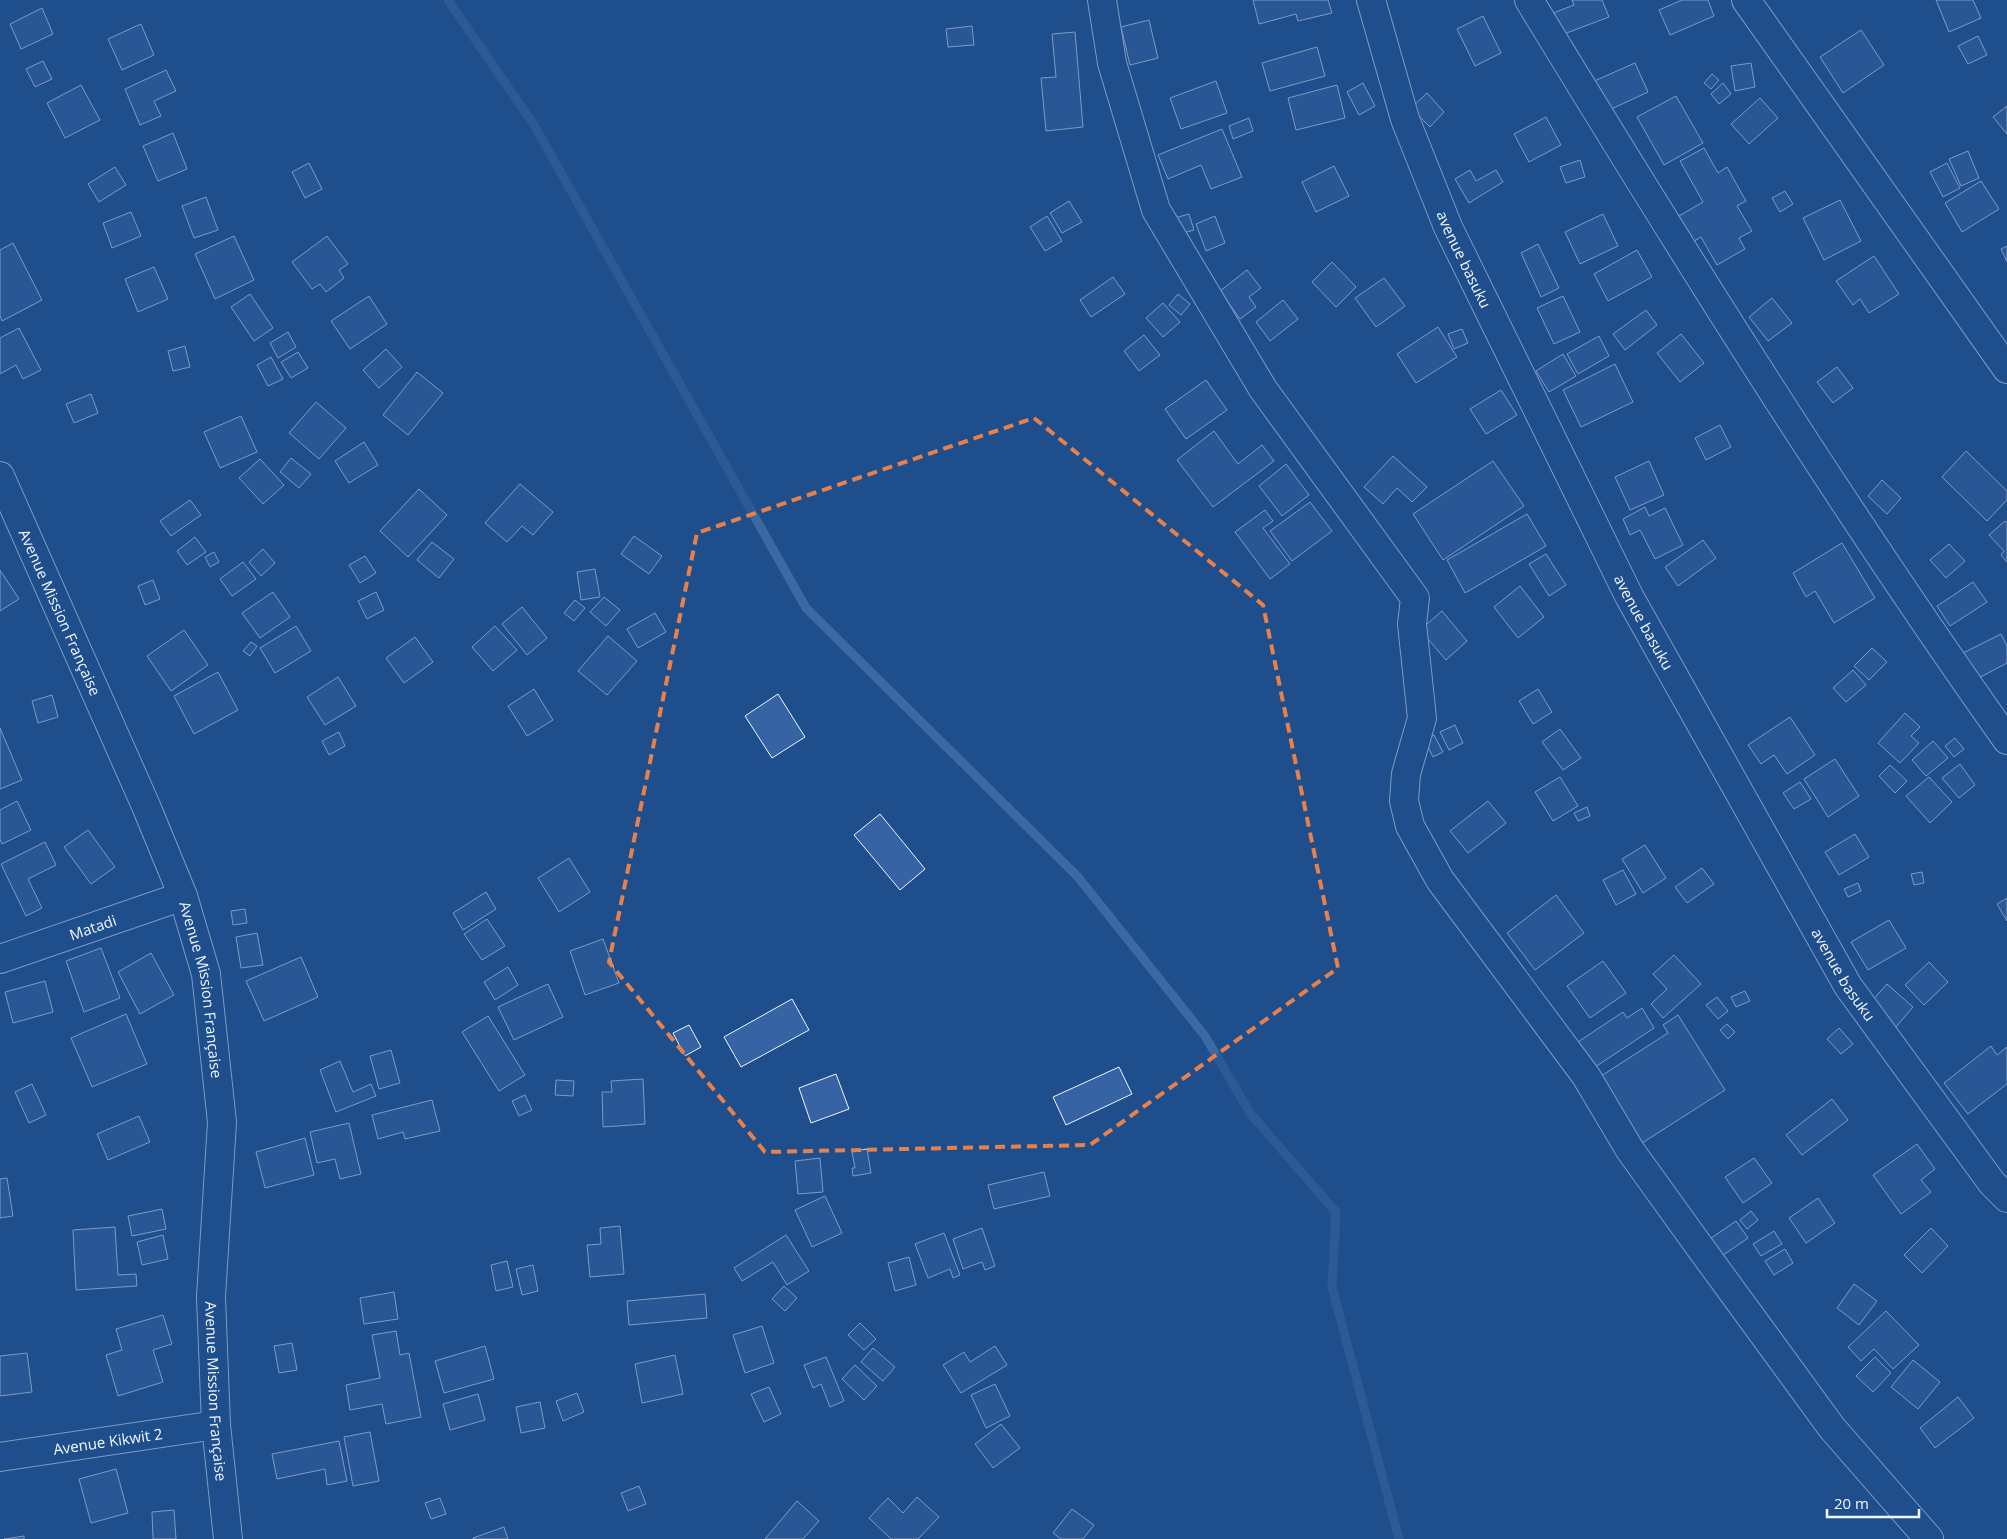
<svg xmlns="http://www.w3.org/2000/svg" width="2007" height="1539" font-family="'Open Sans',sans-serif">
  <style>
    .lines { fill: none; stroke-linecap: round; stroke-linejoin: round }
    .stream { stroke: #3b69a3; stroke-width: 9 }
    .building { fill: #3563a3; stroke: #f2f6ff }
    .street-casing { stroke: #f2f6ff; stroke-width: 30 }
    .street { stroke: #1f4e8c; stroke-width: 28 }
    .marked { fill: none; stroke: #ea8049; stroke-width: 4; stroke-dasharray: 10 6; stroke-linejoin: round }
    .labels { text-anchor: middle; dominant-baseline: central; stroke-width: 4; stroke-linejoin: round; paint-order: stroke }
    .street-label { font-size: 15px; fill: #f2f6ff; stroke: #1f4e8c }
  </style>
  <rect width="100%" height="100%" fill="#1f4e8c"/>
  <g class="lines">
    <path class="stream" d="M448 0 534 125 806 608 1078 877 1205 1036 1250 1113 1336 1212 1332 1287 1399 1539"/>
  </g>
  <path class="building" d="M1253 0H1328L1332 13 1298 21 1296 14 1259 24Z
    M1572 0H1602L1609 17 1556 37 1548 15 1574 5Z
    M1682 0H1708L1714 16 1670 35 1659 10Z
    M1936 0H1973L1981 18 1949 32Z
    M42 8 53 34 21 49 10 24Z
    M1483 16 1501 53 1475 66 1457 29Z
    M1149 20 1158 58 1130 65 1121 27Z
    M141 24 154 55 122 70 108 39Z
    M972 26 974 45 948 47 946 29Z
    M1861 30 1884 65 1843 93 1820 57Z
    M1075 32 1083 127 1046 131 1041 78 1056 77 1052 34Z
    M1978 36 1987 55 1968 64 1958 46Z
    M1317 47 1325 76 1270 91 1262 63Z
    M43 61 52 79 35 87 26 69Z
    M1635 63 1648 92 1605 112 1592 82Z
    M1751 63 1755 87 1735 91 1731 66Z
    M166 70 176 91 154 101 161 116 140 125 125 89Z
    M1712 74 1719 80 1711 89 1704 83Z
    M1216 81 1227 113 1181 129 1170 98Z
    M1363 83 1375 106 1359 115 1347 92Z
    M1723 83 1731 94 1719 104 1711 94Z
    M81 85 100 120 65 138 47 103Z
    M1337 85 1345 118 1296 130 1288 98Z
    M1427 93 1444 112 1430 127 1411 108Z
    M1676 96 1703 143 1664 165 1637 117Z
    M1760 98 1778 118 1749 144 1731 124Z
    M2007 106V134L1993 117Z
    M1546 117 1561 145 1529 162 1514 134Z
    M1249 118 1253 131 1233 139 1229 126Z
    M1222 129 1242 177 1211 189 1201 165 1168 179 1158 155Z
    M173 133 187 169 158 181 143 146Z
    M1704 148 1718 173 1727 167 1746 201 1737 206 1752 231 1739 238 1745 249 1717 265 1701 237 1694 241 1679 216 1703 202 1680 161Z
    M1968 151 1979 178 1961 186 1949 159Z
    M1580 160 1585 177 1566 183 1560 167Z
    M309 163 322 189 305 198 292 172Z
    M1947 163 1960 188 1943 197 1930 172Z
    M1334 166 1349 196 1316 212 1302 182Z
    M115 167 126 185 99 202 88 184Z
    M1470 170 1476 181 1496 170 1503 182 1469 203 1455 179Z
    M1981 181 1999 209 1962 232 1945 203Z
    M1785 191 1793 204 1780 212 1772 198Z
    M206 197 218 230 194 238 182 206Z
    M1840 200 1861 241 1824 260 1803 218Z
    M1069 201 1082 222 1062 233 1050 213Z
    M131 212 141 236 112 248 103 223Z
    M1189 214 1194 230 1180 234 1175 218Z
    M1603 214 1618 246 1580 264 1565 232Z
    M1047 216 1062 241 1045 251 1030 227Z
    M1215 216 1225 243 1206 251 1196 224Z
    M234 236 254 280 215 299 195 254Z
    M327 236 348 264 339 270 344 278 326 292 320 284 312 289 292 262Z
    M13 243 42 300 2 321 0 316V250Z
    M1538 244 1559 288 1541 297 1521 253Z
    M2007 246V262L2001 249Z
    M1637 250 1652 277 1608 301 1594 274Z
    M1874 256 1899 294 1869 313 1860 299 1853 305 1836 281Z
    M1332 262 1356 287 1336 307 1312 282Z
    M154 267 168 299 138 312 125 279Z
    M1247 270 1261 288 1249 297 1256 307 1240 319 1220 291Z
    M1113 277 1125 294 1091 317 1080 300Z
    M1384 278 1405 306 1376 327 1355 298Z
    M250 294 273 328 254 341 231 307Z
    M1178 294 1190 304 1181 315 1169 305Z
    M369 296 387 324 350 349 331 321Z
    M1563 296 1580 332 1554 344 1537 308Z
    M1772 298 1792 323 1768 341 1749 317Z
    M1283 300 1298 319 1270 341 1256 322Z
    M1163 303 1180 322 1163 337 1146 318Z
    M1646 310 1657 325 1625 350 1613 334Z
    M1438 327 1457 357 1416 383 1397 354Z
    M19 328 41 370 23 379 16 365 0 374V338Z
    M1462 329 1468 343 1454 349 1448 334Z
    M288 332 296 347 278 358 270 343Z
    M1681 334 1704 363 1680 382 1657 353Z
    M1144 335 1160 355 1139 371 1124 351Z
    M1599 336 1609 356 1578 374 1567 354Z
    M185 346 190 367 173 371 168 351Z
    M386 349 402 367 379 388 363 370Z
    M298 352 308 368 291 378 281 362Z
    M1563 354 1576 376 1549 392 1536 371Z
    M271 357 283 379 268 386 257 365Z
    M1615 364 1633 402 1581 427 1563 390Z
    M1837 367 1853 388 1833 403 1817 382Z
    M417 372 443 393 408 435 383 415Z
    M1206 380 1227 410 1186 439 1165 409Z
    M1501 390 1517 415 1486 434 1470 409Z
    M91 394 98 413 74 423 66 404Z
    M316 402 346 428 319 459 289 433Z
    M241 416 257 452 220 468 204 432Z
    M1720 425 1731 447 1706 460 1695 438Z
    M1214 431 1238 464 1262 445 1274 461 1213 507 1177 460Z
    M364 442 378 465 349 483 335 461Z
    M1966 451 2007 491V500L1987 521 1942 477Z
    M1393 456 1427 487 1412 502 1397 488 1383 504 1364 487Z
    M291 458 311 474 299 488 280 472Z
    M260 459 284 485 263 504 239 478Z
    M1493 461 1524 506 1443 560 1413 514Z
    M1649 461 1664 495 1630 510 1615 477Z
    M1286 464 1309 495 1282 516 1259 486Z
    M1882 480 1901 498 1887 514 1868 496Z
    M520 484 553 512 533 535 522 526 507 542 485 523Z
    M419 489 447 515 408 557 380 531Z
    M190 500 201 515 171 536 160 521Z
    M1310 502 1332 531 1292 561 1270 531Z
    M1645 507 1649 516 1665 508 1683 545 1655 559 1640 530 1630 535 1623 519Z
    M1265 510 1273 521 1263 528 1290 564 1270 579 1235 532Z
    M1527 514 1546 546 1465 593 1447 560Z
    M2005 521 2007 523V562L2001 555 2004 551 1989 535Z
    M634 536 662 556 649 574 621 554Z
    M195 537 206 552 187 565 177 551Z
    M1703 540 1716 558 1678 586 1665 567Z
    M432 542 454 559 439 578 417 560Z
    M1842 543 1875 598 1834 623 1815 591 1806 597 1793 573Z
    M1949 544 1965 561 1946 578 1930 560Z
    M263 549 275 563 261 576 249 562Z
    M214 552 219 562 210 567 205 557Z
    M1546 554 1566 585 1549 596 1529 564Z
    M365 556 376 573 360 583 349 565Z
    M243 562 256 579 232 596 220 579Z
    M595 569 600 597 581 600 577 572Z
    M0 570 19 599 0 611Z
    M153 580 160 599 145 605 138 586Z
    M1973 582 1987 602 1950 626 1937 606Z
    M1520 586 1544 617 1518 638 1494 607Z
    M273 592 290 617 260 638 242 613Z
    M376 592 384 610 367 619 358 601Z
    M604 597 620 610 606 626 590 612Z
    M575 600 585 608 574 621 564 613Z
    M522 607 547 638 527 655 502 624Z
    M1442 611 1467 641 1446 660 1420 630Z
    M655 613 666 632 638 648 627 629Z
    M296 626 311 651 275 673 260 648Z
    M495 626 517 650 493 671 472 647Z
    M184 630 208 665 171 691 147 656Z
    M2001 634 2007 646V663L1975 680 1961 654Z
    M608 636 637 661 607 695 578 671Z
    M415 637 433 662 404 683 386 658Z
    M251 642 257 646 250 656 243 651Z
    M1872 648 1887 662 1869 680 1854 666Z
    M1853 670 1866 685 1846 702 1833 688Z
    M218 672 238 710 194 734 174 696Z
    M338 677 356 706 325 725 307 697Z
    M534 689 553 720 527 736 508 706Z
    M1538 689 1552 712 1533 724 1519 701Z
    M778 694 805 737 772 758 745 716Z
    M52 695 58 717 38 723 32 701Z
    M1905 713 1920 727 1911 736 1919 743 1900 763 1878 743Z
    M1790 717 1815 755 1787 774 1774 755 1761 764 1748 745Z
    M1455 725 1463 743 1449 750 1440 732Z
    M0 728 22 780 0 789Z
    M1560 729 1581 758 1563 770 1542 742Z
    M339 732 345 746 329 755 322 741Z
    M1434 735 1443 752 1433 757 1425 741Z
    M1955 738 1964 749 1954 757 1945 746Z
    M1933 741 1948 758 1926 776 1912 760Z
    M1835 759 1859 796 1828 817 1804 779Z
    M1960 764 1975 785 1959 798 1942 778Z
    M1890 765 1907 781 1895 793 1879 776Z
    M1560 777 1578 806 1553 821 1535 792Z
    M1929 777 1952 802 1930 823 1906 796Z
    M1800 782 1811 799 1794 809 1783 793Z
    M17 801 31 830 2 844 0 839V810Z
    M1488 801 1506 823 1468 853 1450 831Z
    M1587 807 1590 816 1578 821 1574 813Z
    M880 814 925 869 900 890 854 835Z
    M88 830 115 867 91 884 64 847Z
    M1855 834 1869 857 1839 875 1825 852Z
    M45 842 56 865 28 879 42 908 26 916 1 864Z
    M1645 845 1666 878 1643 893 1622 859Z
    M569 858 590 892 559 912 538 878Z
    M1702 868 1714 884 1687 903 1675 887Z
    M1623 870 1636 894 1616 905 1603 880Z
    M1922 872 1924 883 1914 885 1911 874Z
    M1858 883 1861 891 1848 897 1844 889Z
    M486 892 496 909 463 930 453 913Z
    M1556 895 1584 933 1535 970 1507 933Z
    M2007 898V921L1997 904Z
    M245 909 247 923 233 925 231 911Z
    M487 919 505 946 482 960 464 934Z
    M1889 920 1906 948 1868 970 1851 942Z
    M257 933 263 965 241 968 236 937Z
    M603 939 619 983 585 995 570 951Z
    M101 948 120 998 84 1012 66 961Z
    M151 953 174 995 140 1014 118 972Z
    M1674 955 1701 984 1663 1018 1651 1004 1667 989 1653 974Z
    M301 957 318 997 264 1021 246 981Z
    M1603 961 1626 993 1590 1018 1567 986Z
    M1929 962 1948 982 1924 1005 1905 985Z
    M508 967 518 985 495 1000 484 982Z
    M45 981 53 1012 13 1023 5 992Z
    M548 984 563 1017 514 1040 498 1007Z
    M1887 984 1913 1007 1896 1027 1870 1003Z
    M1745 991 1750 1001 1736 1007 1731 997Z
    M1717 997 1728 1011 1718 1019 1706 1005Z
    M792 999 809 1030 741 1067 724 1037Z
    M1642 1008 1654 1028 1589 1071 1572 1046 1623 1012 1627 1018Z
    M126 1014 147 1064 92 1087 71 1038Z
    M1678 1015 1725 1090 1639 1145 1598 1078 1668 1033 1663 1025Z
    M488 1016 525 1075 499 1091 462 1032Z
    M1727 1024 1735 1032 1728 1039 1720 1030Z
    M689 1025 701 1047 685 1056 673 1033Z
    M1839 1028 1853 1044 1841 1054 1827 1039Z
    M1991 1046 1997 1055 2007 1047V1084L1968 1114 1944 1083Z
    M391 1050 400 1083 379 1089 370 1056Z
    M340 1061 353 1092 371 1084 376 1096 336 1112 320 1070Z
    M1119 1067 1132 1094 1066 1125 1053 1097Z
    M836 1074 849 1109 811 1123 799 1088Z
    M643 1079 645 1124 603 1127 602 1092H612L611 1081Z
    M556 1080 574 1081 573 1096 555 1095Z
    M32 1084 46 1115 29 1123 15 1092Z
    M525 1095 532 1110 519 1116 512 1101Z
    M1832 1099 1848 1120 1802 1155 1786 1135Z
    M432 1100 440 1131 405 1139 403 1132 378 1139 372 1115Z
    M139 1116 150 1142 108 1160 97 1134Z
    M349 1123 361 1174 340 1179 335 1159 317 1163 310 1132Z
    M305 1138 314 1175 265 1188 256 1152Z
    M1917 1144 1935 1169 1921 1180 1931 1192 1901 1214 1873 1175Z
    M867 1149 871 1173 853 1176 852 1168H855L852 1152Z
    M820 1158 823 1192 798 1194 795 1161Z
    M1754 1158 1772 1183 1743 1203 1725 1177Z
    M1044 1172 1050 1196 994 1209 988 1185Z
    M7 1178 13 1216 0 1218V1179Z
    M825 1196 842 1233 812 1247 795 1210Z
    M1818 1198 1835 1223 1806 1243 1789 1218Z
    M162 1209 166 1229 132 1236 128 1216Z
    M1751 1211 1758 1220 1747 1229 1740 1220Z
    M1736 1221 1748 1238 1719 1258 1707 1241Z
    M620 1226 624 1274 590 1277 587 1245 601 1244 600 1228Z
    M115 1227 118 1275 136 1274 137 1286 76 1290 73 1230Z
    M982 1228 995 1266 985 1270 982 1262 963 1269 953 1239Z
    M1931 1228 1948 1246 1922 1273 1904 1255Z
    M1774 1231 1782 1244 1761 1256 1753 1244Z
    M944 1233 960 1275 953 1278 950 1269 928 1278 915 1244Z
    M163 1235 168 1259 142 1265 137 1242Z
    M786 1235 809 1271 787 1285 773 1262 742 1281 734 1268Z
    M1785 1249 1793 1263 1774 1275 1765 1261Z
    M909 1257 916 1285 895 1291 888 1263Z
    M507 1261 513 1287 496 1291 491 1265Z
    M533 1265 538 1291 522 1295 516 1269Z
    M1854 1284 1877 1301 1859 1325 1837 1308Z
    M784 1286 797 1298 785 1311 772 1299Z
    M394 1292 398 1319 364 1324 360 1298Z
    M705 1294 707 1318 629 1325 627 1301Z
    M1886 1311 1919 1345 1893 1369 1874 1349 1861 1361 1848 1347Z
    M163 1315 172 1344 153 1350 163 1382 118 1396 106 1355 122 1350 116 1329Z
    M860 1323 876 1339 864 1350 848 1335Z
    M762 1326 774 1363 745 1373 733 1335Z
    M396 1331 400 1355 409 1353 421 1417 386 1424 382 1404 350 1410 346 1385 380 1378 372 1335Z
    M292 1343 297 1370 279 1373 274 1346Z
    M485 1346 494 1379 444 1393 435 1361Z
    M995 1346 1007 1365 961 1393 943 1365 964 1352 970 1362Z
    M873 1348 895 1367 883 1381 861 1362Z
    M27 1353 32 1392 0 1396V1356Z
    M675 1355 683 1394 642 1403 635 1364Z
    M826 1357 844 1401 830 1407 821 1384 813 1388 804 1365Z
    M1875 1357 1891 1373 1873 1392 1856 1376Z
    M1913 1360 1940 1382 1918 1409 1891 1387Z
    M855 1365 877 1386 864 1400 842 1379Z
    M995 1384 1010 1416 986 1428 971 1395Z
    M769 1387 781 1414 764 1422 751 1394Z
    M577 1393 584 1412 563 1421 556 1401Z
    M478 1394 485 1420 450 1430 443 1404Z
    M1958 1397 1974 1418 1935 1448 1920 1428Z
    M540 1402 545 1428 521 1433 516 1407Z
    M1001 1424 1020 1448 993 1468 975 1444Z
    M370 1432 379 1481 353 1486 344 1437Z
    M339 1441 347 1481 327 1485 325 1469 277 1479 272 1454Z
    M116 1469 128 1513 91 1523 79 1479Z
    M639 1486 646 1504 628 1511 621 1493Z
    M917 1497 939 1517 918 1539H891L869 1518 888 1498 903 1513Z
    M440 1498 446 1514 431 1519 425 1503Z
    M797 1501 819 1521 803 1539H765Z
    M1072 1509 1094 1525 1083 1539H1061L1053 1533Z
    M174 1510 176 1539H153L152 1512Z
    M504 1527 508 1539H473V1538Z
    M24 1536V1539H4Z"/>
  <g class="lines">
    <defs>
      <g id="street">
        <path d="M1102 0 1112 63 1156 210 1263 389 1415 598 1412 624 1422 718 1406 774 1404 801 1410 826 1440 880 1586 1076 1630 1150 1694 1239 1832 1428 1929 1539"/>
        <path id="s1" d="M1371 0 1405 119 1448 227 1629 596 1848 986 1992 1183 2007 1198"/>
        <path d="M1529 0C1682 251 1837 500 2007 740"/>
        <path d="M1746 0 2007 369"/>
        <path id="s2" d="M0 476 146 806 183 896 206 974 222 1122 211 1297 216 1425 228 1539"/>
        <path id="s3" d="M0 959 183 896"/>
        <path id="s4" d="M0 1457 216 1425"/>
      </g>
    </defs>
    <use href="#street" class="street-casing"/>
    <use href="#street" class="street"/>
  </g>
  <path d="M0 0H2007V1539H0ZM1034 418 1263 605 1338 968 1090 1145 765 1152 609 962 697 533Z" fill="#1f4e8c" fill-opacity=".55" fill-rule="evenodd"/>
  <path class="marked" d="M1034 418 1263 605 1338 968 1090 1145 765 1152 609 962 697 533Z"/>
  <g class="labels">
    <g class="street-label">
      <text stroke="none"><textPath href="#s1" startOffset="276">avenue basuku</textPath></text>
      <text stroke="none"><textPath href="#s2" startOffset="149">Avenue Mission Française</textPath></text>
      <text stroke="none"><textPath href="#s1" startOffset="681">avenue basuku</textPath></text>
      <text stroke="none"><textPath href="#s3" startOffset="98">Matadi</textPath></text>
      <text stroke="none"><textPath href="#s1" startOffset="1086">avenue basuku</textPath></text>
      <text stroke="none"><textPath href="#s2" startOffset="554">Avenue Mission Française</textPath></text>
      <text stroke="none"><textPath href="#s2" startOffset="958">Avenue Mission Française</textPath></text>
      <text stroke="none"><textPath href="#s4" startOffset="109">Avenue Kikwit 2</textPath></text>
    </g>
  </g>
  <path d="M1827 1509v8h92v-8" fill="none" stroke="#f2f6ff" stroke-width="2.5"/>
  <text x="1834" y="1509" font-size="15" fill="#f2f6ff" stroke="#1f4e8c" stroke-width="4" paint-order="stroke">20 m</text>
</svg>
